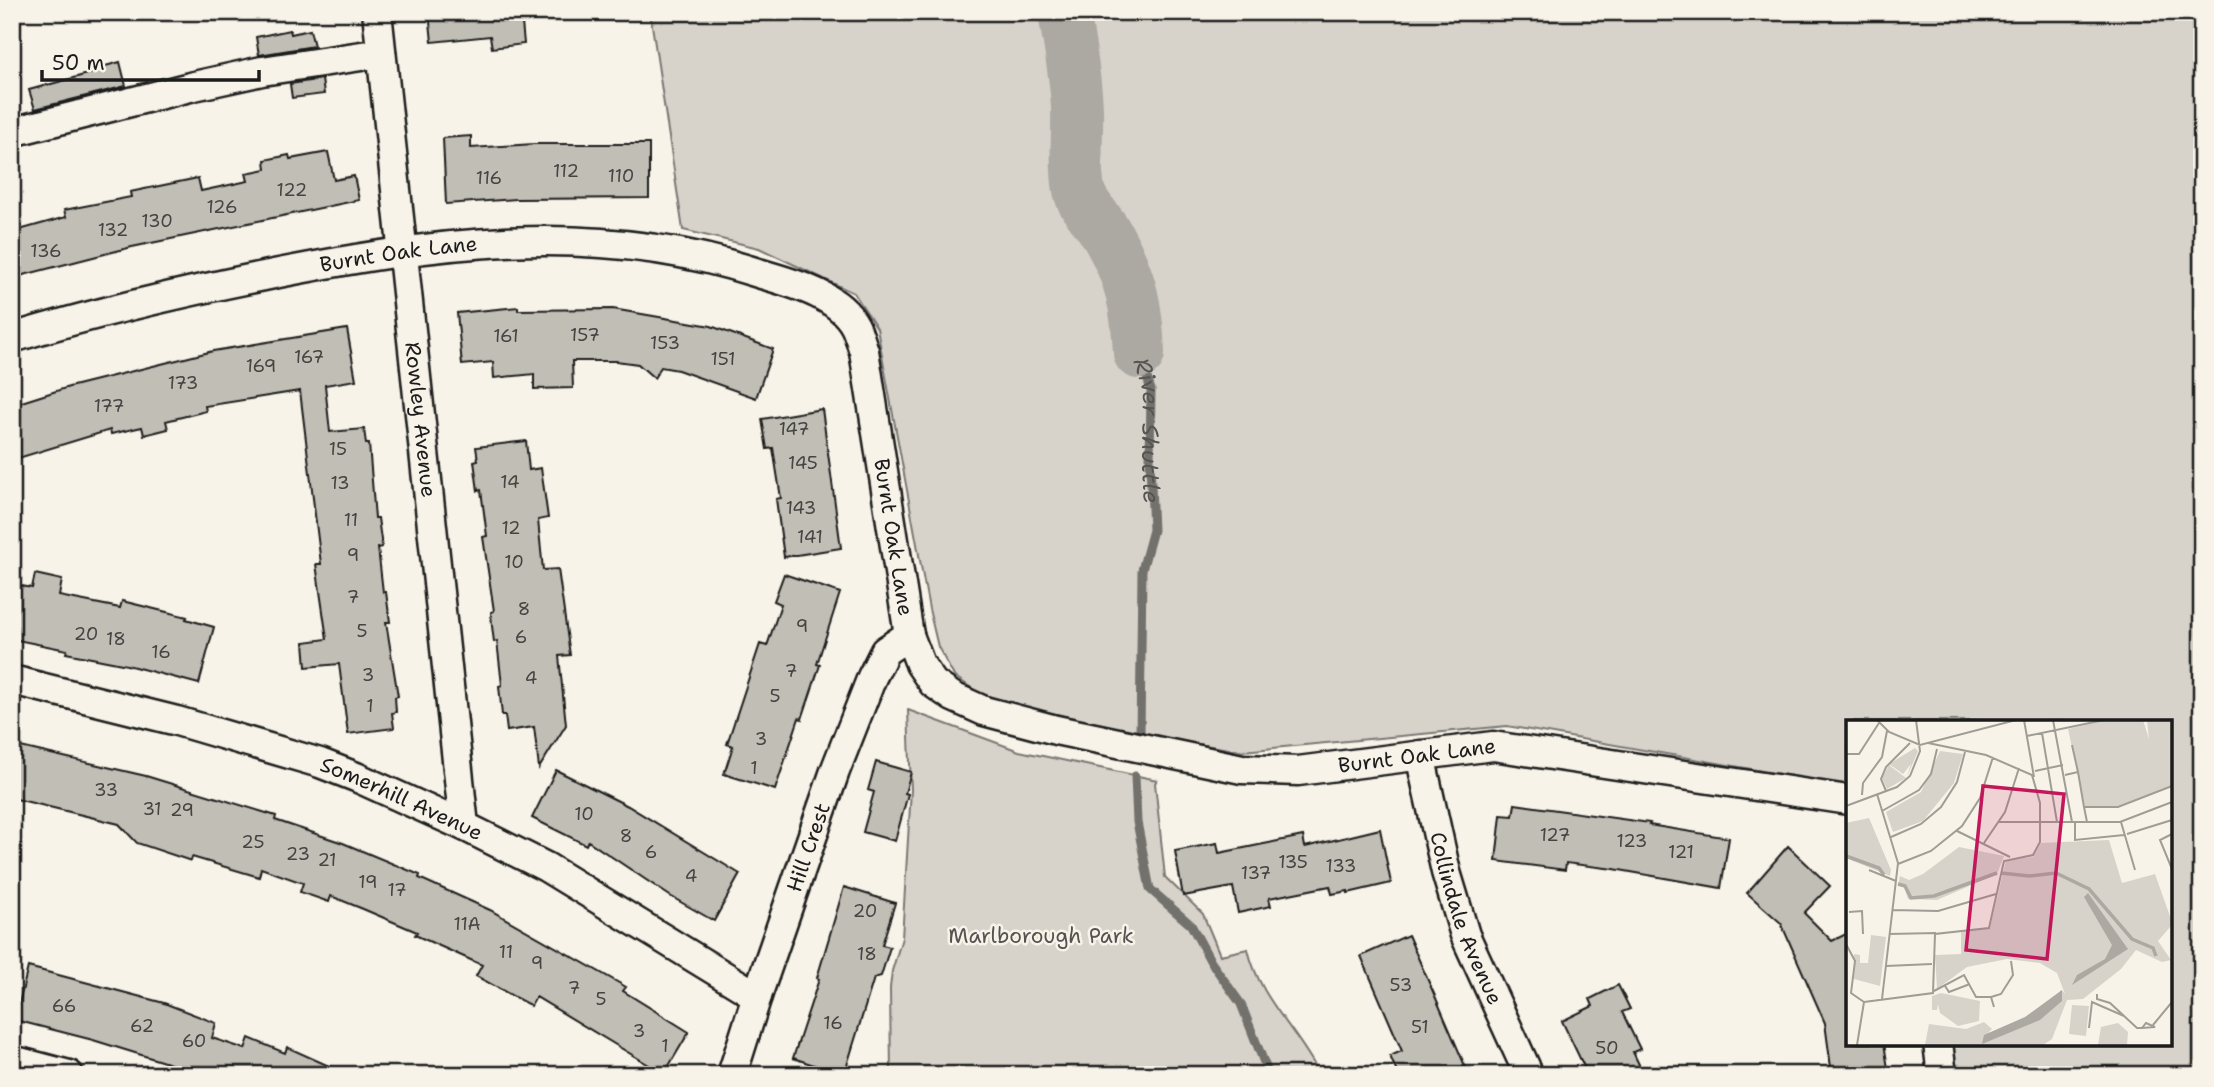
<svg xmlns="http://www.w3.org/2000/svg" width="2214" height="1087" font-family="'Shantell Sans',sans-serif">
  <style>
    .green { fill: #d7d3cb; stroke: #7a7874; stroke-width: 2 }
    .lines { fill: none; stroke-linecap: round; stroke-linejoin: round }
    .stream { stroke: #72716c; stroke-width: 9 }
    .river { stroke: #aca9a2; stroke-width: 52 }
    .building { fill: #c0beb5; stroke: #1c1c1c; stroke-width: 2 }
    .minor-casing { stroke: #1c1c1c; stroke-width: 33 }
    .minor { stroke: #f7f3e8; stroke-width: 28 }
    .labels { text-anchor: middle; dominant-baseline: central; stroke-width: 5; stroke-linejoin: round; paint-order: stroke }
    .number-label { font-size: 18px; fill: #454442 }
    .street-label { font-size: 21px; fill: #1c1c1c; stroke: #f7f3e8 }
    .park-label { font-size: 21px; fill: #545351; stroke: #f7f3e8 }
    .water-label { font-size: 23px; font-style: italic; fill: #565452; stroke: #f7f3e8 }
    .inset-river { fill: none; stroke: #aca9a2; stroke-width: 3.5 }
    .inset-road { fill: none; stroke: #9f9d96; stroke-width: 2 }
    .view { fill: #c2185b; fill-opacity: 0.15; stroke: #c2185b; stroke-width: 3.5 }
    .inset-edge { fill: none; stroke: #1c1c1c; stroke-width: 3.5 }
  </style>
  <rect width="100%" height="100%" fill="#f7f3e8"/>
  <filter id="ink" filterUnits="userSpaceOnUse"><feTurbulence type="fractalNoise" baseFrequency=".0143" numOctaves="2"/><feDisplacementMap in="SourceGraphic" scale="14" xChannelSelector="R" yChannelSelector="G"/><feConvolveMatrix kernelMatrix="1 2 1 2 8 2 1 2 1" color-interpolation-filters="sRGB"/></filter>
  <g filter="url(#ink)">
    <path class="green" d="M650 12H2202V1075H1952L1947 1043H2170V721H1848V786L1507 726 1242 751 1166 739 1012 704 979 693 954 676 938 647 929 609 877 328 854 293 759 248 683 230Z
      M908 710 1019 751 1157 780 1155 783 1165 877 1203 914 1220 955 1248 949C1259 999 1298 1030 1320 1075H891L890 988 892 971 902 938 911 790Z"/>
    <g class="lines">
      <g class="stream">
        <path id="s1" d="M1139 353 1151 390 1150 463 1153 530 1142 570 1140 737"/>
        <path d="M1135 776 1137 822 1150 889 1191 925 1211 962 1241 1004 1269 1075"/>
      </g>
      <path class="river" d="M1064 12C1069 44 1076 76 1077 109 1078 136 1074 162 1079 190 1082 206 1099 220 1107 235 1131 277 1137 306 1139 353"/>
    </g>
    <path class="building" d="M429 12H521L524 44 492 48 490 36 432 42Z
      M290 30 291 34 310 30 314 46 259 55 256 37Z
      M120 62 126 86 35 109 29 90 99 71 98 68Z
      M322 79 324 94 292 98 290 84Z
      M471 136V148L534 144H649V198L516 199 446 204 443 138Z
      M328 152 334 180 354 176 359 200 132 247 12 278V232L66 217 64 210 131 197 130 192 198 178 201 191 248 181 246 173 266 169 265 160 289 155 290 159Z
      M518 307V310L613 309 711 326 773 349 756 398 678 370 661 367 654 378 638 364 616 361H572L573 388 534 389V374L494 378 493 362 462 365 457 313Z
      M347 329 356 380 325 385 330 432 364 429 366 444H369L375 518H378L382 547 378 548 383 592H386L390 622H386L398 696 395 697 396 712 392 713 394 728 348 734 339 664 306 667 304 642 327 639 316 564H321L300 391 205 406 206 411 166 421 168 429 144 435 142 427 111 434 110 430 12 460V405L69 387 213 351Z
      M822 409 841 548 784 557 776 499 781 498 773 448 767 449 762 419Z
      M526 441 529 470 541 468 548 518 538 520 543 570 558 569 570 655 559 656 566 725 539 768 534 727 507 731 505 715H502L499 686 502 685 497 641 494 642 492 626 491 612 494 611 483 537 487 536 481 490 478 491 474 461 478 460 476 447Z
      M35 574 62 580 59 596 120 608 122 601 187 617 186 619 214 627 199 684 127 665 66 653 67 650 12 639V584L32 588Z
      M784 574 840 593 817 664 820 665 802 719 799 718 775 790 724 774 733 746 727 744 760 644 767 646 781 604 774 601Z
      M12 745 146 776 276 816 275 820 343 843 420 875 419 878 490 910 626 987 623 991 689 1032 664 1074 536 997 531 1006 476 976 482 965 415 935 417 932 363 909 331 896 329 902 300 892 303 883 261 868 259 877 192 857 191 861 137 843 119 824 12 798Z
      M876 762 911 772 905 793 908 794 895 841 863 832 874 792 868 790Z
      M556 770 628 806 740 874 714 921 670 896 588 841 586 845 532 818Z
      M1515 804 1650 823 1649 825 1729 838 1721 888 1614 869 1566 863 1565 870 1496 861 1501 815 1513 816Z
      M1380 829 1391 883 1348 893V891L1332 894 1330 886 1269 898 1271 906 1238 913 1233 887 1183 896 1175 851 1217 843 1219 853 1303 836 1305 847Z
      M1788 846 1830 886 1804 913 1832 941 1848 933V1043H1884L1889 1075H1832L1825 1023 1781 923 1747 893Z
      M844 887 895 903 882 945 890 947 881 976 874 978 844 1075 793 1058 819 979 817 978Z
      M1408 935 1438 1003 1469 1075H1398L1390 1056 1402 1051 1361 956Z
      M28 967 164 1003 216 1023 212 1038 245 1049 249 1038 285 1053 287 1047 349 1075H206L93 1040 15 1020Z
      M1618 985 1630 1009 1622 1012 1640 1049 1633 1052 1644 1075H1588L1562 1021 1593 1006 1590 999Z"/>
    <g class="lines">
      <defs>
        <g id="minor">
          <path id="s2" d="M377 12 464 826"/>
          <path d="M12 132 194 86 262 71 381 53"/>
          <path id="s3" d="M12 338C95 313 179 293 264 276 428 243 591 219 755 272 787 282 838 293 855 326 859 334 861 343 864 351L909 635 920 664 933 683 953 697 984 711 1056 730 1242 769 1298 771 1493 746 1848 800"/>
          <path id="s4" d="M12 680 177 721 320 763 356 777 464 826 546 867 757 996"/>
          <path id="s5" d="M1420 755 1446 872 1465 935 1529 1075"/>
          <path d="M1938 1043 1942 1075"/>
          <path d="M12 1060 69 1075"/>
          <path id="s6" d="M732 1075 757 996 835 771 872 677 885 651 909 635"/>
        </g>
      </defs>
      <use href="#minor" class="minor-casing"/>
      <use href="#minor" class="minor"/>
    </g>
  </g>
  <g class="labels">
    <g class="number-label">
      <text x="566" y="171">112</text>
      <text x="621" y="176">110</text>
      <text x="489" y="178">116</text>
      <text x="292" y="190">122</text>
      <text x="222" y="207">126</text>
      <text x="157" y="221">130</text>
      <text x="113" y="230">132</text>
      <text x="46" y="251">136</text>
      <text x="585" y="335">157</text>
      <text x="506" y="336">161</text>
      <text x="665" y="343">153</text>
      <text x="309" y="357">167</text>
      <text x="723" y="359">151</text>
      <text x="261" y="366">169</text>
      <text x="183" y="383">173</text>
      <text x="109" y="406">177</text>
      <text x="794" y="429">147</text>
      <text x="338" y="449">15</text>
      <text x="803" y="463">145</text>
      <text x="510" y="482">14</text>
      <text x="340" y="483">13</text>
      <text x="801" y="508">143</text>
      <text x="351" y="520">11</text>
      <text x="511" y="528">12</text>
      <text x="810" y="537">141</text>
      <text x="353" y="555">9</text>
      <text x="514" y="562">10</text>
      <text x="353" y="597">7</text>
      <text x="524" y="609">8</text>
      <text x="802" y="626">9</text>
      <text x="362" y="631">5</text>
      <text x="86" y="634">20</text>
      <text x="521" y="637">6</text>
      <text x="116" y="639">18</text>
      <text x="161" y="652">16</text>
      <text x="791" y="671">7</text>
      <text x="368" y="675">3</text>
      <text x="531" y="678">4</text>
      <text x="775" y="696">5</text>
      <text x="370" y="706">1</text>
      <text x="761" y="739">3</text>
      <text x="754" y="768">1</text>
      <text x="106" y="790">33</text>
      <text x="152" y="809">31</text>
      <text x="182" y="810">29</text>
      <text x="584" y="814">10</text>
      <text x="1555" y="835">127</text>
      <text x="626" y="836">8</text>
      <text x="1632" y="841">123</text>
      <text x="253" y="842">25</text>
      <text x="651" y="852">6</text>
      <text x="1681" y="852">121</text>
      <text x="298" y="854">23</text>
      <text x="327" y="860">21</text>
      <text x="1293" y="862">135</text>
      <text x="1341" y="866">133</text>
      <text x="1256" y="873">137</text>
      <text x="691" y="876">4</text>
      <text x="368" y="882">19</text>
      <text x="397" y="890">17</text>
      <text x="865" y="911">20</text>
      <text x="467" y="924">11A</text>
      <text x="506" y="952">11</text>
      <text x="867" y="954">18</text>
      <text x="537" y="963">9</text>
      <text x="1401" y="985">53</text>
      <text x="574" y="988">7</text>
      <text x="601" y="999">5</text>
      <text x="64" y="1006">66</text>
      <text x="833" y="1023">16</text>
      <text x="142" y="1026">62</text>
      <text x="1420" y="1027">51</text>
      <text x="639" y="1031">3</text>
      <text x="194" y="1041">60</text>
      <text x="665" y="1046">1</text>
      <text x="1607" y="1048">50</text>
    </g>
    <g class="street-label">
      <text stroke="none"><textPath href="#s3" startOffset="396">Burnt Oak Lane</textPath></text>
      <text stroke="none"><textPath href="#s2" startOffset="410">Rowley Avenue</textPath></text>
      <text stroke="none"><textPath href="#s3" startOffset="1088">Burnt Oak Lane</textPath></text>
      <text stroke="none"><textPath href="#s3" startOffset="1740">Burnt Oak Lane</textPath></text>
      <text stroke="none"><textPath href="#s4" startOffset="408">Somerhill Avenue</textPath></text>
      <text stroke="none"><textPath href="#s6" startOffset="240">Hill Crest</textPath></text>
      <text stroke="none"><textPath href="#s5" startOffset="170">Collindale Avenue</textPath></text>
    </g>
    <g class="park-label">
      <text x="1041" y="936">Marlborough Park</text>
    </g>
    <g class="water-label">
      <text stroke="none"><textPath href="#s1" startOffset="79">River Shuttle</textPath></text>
    </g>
  </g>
  <g transform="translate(1846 720)">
    <rect width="326" height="326" fill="#f7f3e8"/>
    <path d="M260 0H297L303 19 301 0H325V66L272 87H239L222 9ZM69 28 72 31 61 57 65 44 57 54 43 44ZM94 31 117 34 108 63 77 101 47 112 40 92 75 72ZM43 45 60 58 41 69 36 58ZM23 98 45 150 44 156 0 138V103ZM263 120 276 163 309 154 325 199V206L312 221 325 240 316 242 290 230 275 249 237 279 221 280 206 319 197 325H79L83 304 120 309 138 302 146 309 142 313 174 304 216 270 219 274 211 253 194 243 161 239 121 247 91 269 89 235 115 234V211L144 208 160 140 187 137 195 123ZM113 127 158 136 151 154 91 180 62 179 58 167 52 165 54 156 63 160 77 154ZM25 215 40 217 34 266 8 259V234L14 235V243H22ZM95 273 134 281 133 301 112 306 94 293 92 284 91 290H86V276ZM226 285 243 286 240 316 223 314ZM272 303 282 312 281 325H252L255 307Z" fill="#d7d3cb"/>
    <path d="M242 173 282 229 226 265 231 255 259 239 266 225 238 177ZM216 270V281L194 300 136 324 138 315 179 297Z" fill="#aca9a2"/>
    <path class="inset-river" d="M0 136 33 148 38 155M155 153 183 156M183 156 210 153 243 169 286 219 307 228 310 236M52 164 59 166 65 178 88 176 151 153"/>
    <path class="inset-road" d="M31 0 43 12 74 25 170 0M178 0 188 57M207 0 226 102M196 13 211 102M181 16 258 0M0 34H13L33 3M189 51 217 45M232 52 238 87M219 55 232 52 226 25M40 71 35 59 40 47 64 23M31 74 52 143 36 279M16 75 17 63 36 37 41 11M0 86 51 67 64 56 74 31 70 0M36 91 73 70 85 54 91 29M153 102H274L326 82M229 102V120L278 115M241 102 238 87H272L326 66M275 102 289 150M111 111 164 137M281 114 326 100M326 114 314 120 326 149M45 117 75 104 95 87 111 62 119 32M138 123 159 92 173 48M52 144 85 131 116 106 134 78 147 37M23 150 50 161M0 187V212M47 190 92 191 150 174M3 192 16 191 17 214M43 214 90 213M0 224 9 241 5 273 18 282M40 246 86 244M99 266 103 272 124 264M88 271 118 255 130 277H145L148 287M251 274V279L264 283 291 308H296L309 307 300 303 296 308M145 277 155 274 167 255 165 241M18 282 87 273 89 214 143 208 158 141 187 135 194 122V83L186 55 140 35 82 23M307 305 326 282M243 308 246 282 278 296M11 325 18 282"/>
    <path class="view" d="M137 66 218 74 201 239 120 230Z"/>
    <rect width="326" height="326" class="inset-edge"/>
  </g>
  <rect width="2214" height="1087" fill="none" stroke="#f7f3e8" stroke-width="42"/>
  <rect x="21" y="21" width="2172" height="1045" fill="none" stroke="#1c1c1c" stroke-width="2.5" filter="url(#ink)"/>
  <path d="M42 70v10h217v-10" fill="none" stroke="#1c1c1c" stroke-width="3.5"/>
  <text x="52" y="70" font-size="21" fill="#1c1c1c" stroke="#f7f3e8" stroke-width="5" paint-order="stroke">50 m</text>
</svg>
